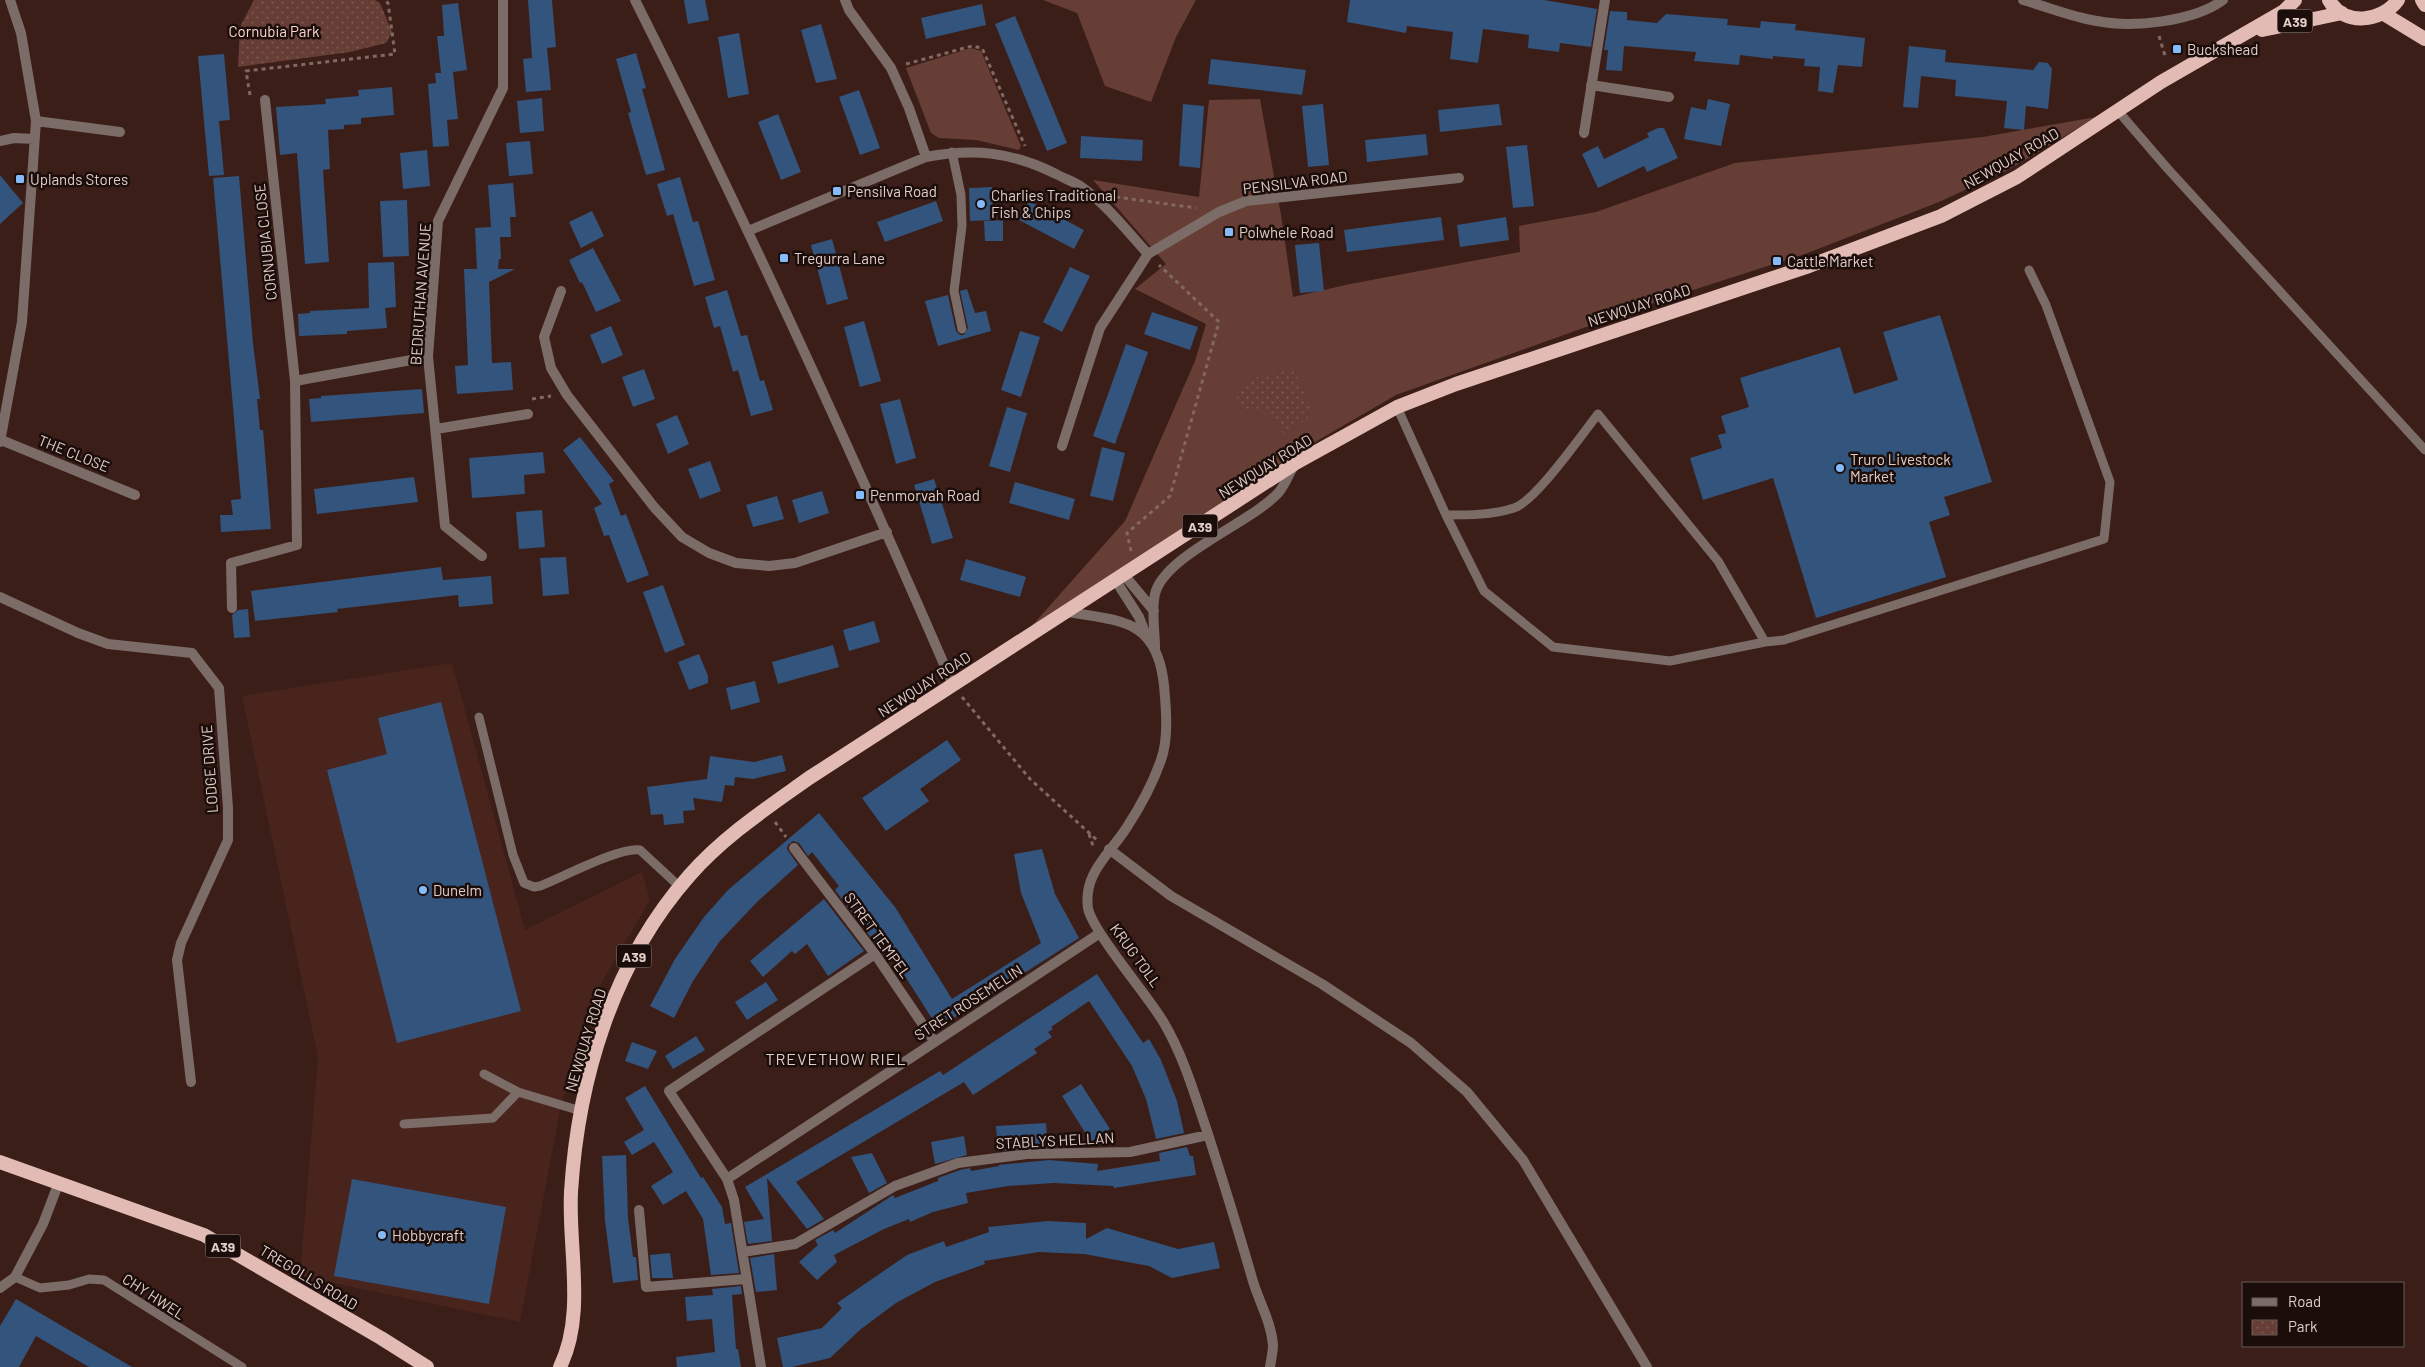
<svg xmlns="http://www.w3.org/2000/svg" width="2425" height="1367" font-family="Barlow,sans-serif">
  <style>
    .built { fill: #49241c }
    .green { fill: #663e35 }
    .park { fill: url(#park-dots) }
    .building { fill: #32547d }
    .lines { fill: none; stroke-linecap: round; stroke-linejoin: round }
    .path { stroke: #826762; stroke-width: 3; stroke-dasharray: 4 4; stroke-linecap: butt }
    .service { stroke: #7c6c68; stroke-width: 9 }
    .minor { stroke: #7c6c68; stroke-width: 10 }
    .tertiary { stroke: #7c6c68; stroke-width: 10 }
    .trunk { stroke: #e2bcb4; stroke-width: 14 }
    .poi-dot { fill: #85bbfb; stroke: #1a0d0a; stroke-width: 2 }
    .labels { text-anchor: middle; dominant-baseline: central; stroke-width: 5; stroke-linejoin: round; paint-order: stroke }
    .shield { fill: #1a0d0a; stroke: #a5938e; stroke-width: 1 }
    .shield-label { font-size: 14px; font-weight: bold; fill: #e1ccc7 }
    .park-label { font-size: 15px; fill: #fad6cd; stroke: #1a0d0a }
    .poi-label { font-size: 15px; fill: #e1ccc7; stroke: #1a0d0a; text-anchor: start }
    .street-label { font-size: 15px; fill: #e1ccc7; stroke: #1a0d0a }
    .neighbourhood-label { font-size: 16px; letter-spacing: 1px; fill: #e1ccc7; stroke: #1a0d0a }
  </style>
  <defs>
    <pattern id="park-dots" width="8" height="8" patternUnits="userSpaceOnUse" patternTransform="scale(1.25)"><rect width="8" height="8" fill="#663e35"/><path d="M2 2h.1M6 6h.1" fill="none" stroke="#7c5951" stroke-width="1.8" stroke-linecap="round"/></pattern>
  </defs>
  <rect width="100%" height="100%" fill="#3c1e18"/>
  <path class="built" d="M452 663 525 930 642 872 650 900 600 985 561 1105 520 1322 300 1276 318 1057 242 696Z"/>
  <path class="green" d="M1043 0H1196L1176 37 1151 102 1105 86 1077 13Z
    M971 48 981 51 1021 146 1019 150 976 140 939 138 931 133 906 68Z
    M1260 99 1281 215 1293 297 1350 284 1520 252 1519 226 1596 212 1735 163 1983 137 2096 117 2010 169 1939 202 1805 254 1656 302 1396 395 1291 456 1138 561 1030 628 1125 521 1195 361 1206 324 1135 289 1166 264 1093 180 1199 197 1209 100Z"/>
  <path class="park" d="M254 0H375L380 3 392 32 386 43 350 52 238 67 240 27Z
    M1278 369 1295 370 1312 414 1285 436 1267 409 1240 411C1235 391 1236 389 1252 376L1265 379Z"/>
  <path class="building" d="M528 0H552L556 47 547 48 551 90 526 92 523 59 532 58Z
    M684 0H705L709 20 688 24Z
    M1350 0H1544L1597 9 1591 47 1560 43 1559 52 1528 48 1529 35 1483 29 1478 63 1450 59 1453 32 1407 26 1406 33 1347 22Z
    M458 3 467 70 453 72 458 119 447 120 449 146 433 147 428 84 436 83 435 73H441L437 36H444L442 5Z
    M982 4 986 25 926 39 921 18Z
    M1610 11 1627 12V20L1657 23 1666 14 1702 17 1728 19 1727 25 1760 28 1761 21 1780 23 1796 24 1795 30 1865 38 1862 67 1838 65 1833 93 1818 91 1820 67 1804 66 1805 59 1773 56V59L1740 55 1739 65 1694 61 1696 52 1624 46 1622 71 1606 70 1608 50H1604Z
    M1015 16 1067 143 1047 151 995 24Z
    M821 24 837 79 816 83 801 30Z
    M739 33 749 94 728 98 718 37Z
    M1909 46 1946 50 1945 62 2033 70 2039 62 2048 63 2052 69 2048 109 2026 106 2024 130 2004 128 2007 101 1955 96 1956 80 1921 76 1918 108 1903 107Z
    M636 53 646 88 642 89 665 170 646 175 628 113 631 112 616 59Z
    M224 54 230 120 219 121 224 175 209 176 198 56Z
    M1211 59 1306 70 1302 95 1208 84Z
    M392 87 394 115 361 118V124L344 125V129L328 130 330 169 323 170 329 262 305 264 297 153 280 155 276 107 326 104 325 99 359 96 358 90Z
    M859 90 880 148 860 155 839 97Z
    M542 98 544 131 520 133 517 101Z
    M1708 99 1730 104 1721 146 1684 139 1691 107 1706 110Z
    M1183 104 1204 106 1200 168 1179 166Z
    M1323 104 1329 165 1308 167 1302 106Z
    M1499 104 1502 125 1440 132 1438 110Z
    M778 114 801 172 781 180 758 122Z
    M1658 128H1664L1678 158 1647 172 1644 166 1598 188 1582 154 1598 146 1604 159 1649 137 1647 133Z
    M1426 134 1428 155 1367 162 1365 140Z
    M1081 136 1143 140 1142 161 1080 158Z
    M530 141 533 174 509 176 506 143Z
    M1527 145 1534 206 1513 208 1506 147Z
    M427 150 430 186 403 189 400 153Z
    M0 175 23 203 0 224Z
    M239 176 253 343 260 399H257L260 430H263L264 441 271 529 221 532 220 515H233L231 500 241 499 213 178Z
    M680 177 693 222 698 221 715 280 694 286 673 214 667 216 657 184Z
    M513 183 516 217H510L511 237H500L501 259H499L498 269H515L489 282 492 363 511 362 513 390 457 394 455 366 468 365 464 269H477L475 228 491 227 488 185Z
    M992 187 993 220 970 221 969 188Z
    M407 200 409 256 383 257 380 201Z
    M936 201 943 221 885 242 877 222Z
    M1029 201 1084 230 1074 249 1019 220Z
    M592 211 604 236 581 248 569 222Z
    M1441 217 1444 240 1347 252 1344 230Z
    M1506 217 1509 240 1460 247 1457 225Z
    M1003 220V241H985L984 221Z
    M832 239 848 299 827 305 811 245Z
    M1319 243 1324 291 1300 293 1295 245Z
    M593 248 621 301 596 312 582 282 580 283 569 260Z
    M394 262 396 307 385 308 387 328 347 331V334L299 336 298 314 310 313V311L369 308 368 263Z
    M1070 267 1090 276 1062 332 1043 322Z
    M967 289 975 313 986 311 991 331 938 346 925 301 948 295 956 331 960 335H964L968 328 960 291Z
    M727 290 741 336 747 335 760 381 764 380 773 410 751 416 738 370 733 372 720 326 714 328 705 297Z
    M1152 312 1198 327 1190 350 1144 334Z
    M1940 315 1992 482 1944 497 1950 515 1929 522 1946 577 1816 618 1773 478 1703 500 1690 458 1722 448 1718 435 1726 433 1721 416 1749 407 1740 378 1840 347 1854 394 1898 380 1883 332Z
    M864 321 881 381 860 387 844 327Z
    M611 326 623 355 602 364 590 335Z
    M1020 331 1040 337 1021 397 1001 390Z
    M1126 344 1148 352 1115 444 1093 436Z
    M644 369 655 399 633 407 622 377Z
    M422 389 424 413 311 422 309 399 321 398V396Z
    M900 399 916 458 896 464 880 404Z
    M1007 407 1027 413 1010 472 989 466Z
    M677 415 689 444 668 454 656 424Z
    M580 437 614 481 609 484 621 516 626 514 649 575 627 583 609 535 604 536 594 508 602 504 563 450Z
    M1102 447 1125 453 1113 501 1090 496Z
    M543 452 545 473 524 475 525 494 472 498 469 458Z
    M710 461 721 491 700 499 688 469Z
    M414 477 418 502 317 514 314 489Z
    M934 479 953 538 932 544 914 485Z
    M1015 482 1075 499 1069 520 1009 503Z
    M822 491 829 513 799 523 792 500Z
    M777 496 784 519 753 527 746 505Z
    M542 510 545 547 519 549 516 512Z
    M566 557 569 594 543 596 540 558Z
    M966 559 1026 577 1020 597 960 580Z
    M441 567 443 580 491 576 493 604 459 607 458 595 337 609 338 612 255 621 251 591Z
    M663 585 685 645 665 653 643 592Z
    M248 609 250 637 234 638 232 615 238 610Z
    M874 621 880 642 849 651 843 630Z
    M833 645 839 667 778 684 772 662Z
    M699 654 708 676V683L689 690 678 662Z
    M755 681 760 702 731 710 726 688Z
    M441 702 521 1011 397 1043 327 770 387 754 378 718Z
    M947 740 961 760 920 789 929 801 886 831 862 798Z
    M782 755 786 771 753 779 735 777 734 786 725 785 722 802 693 798 695 810 683 811 684 823 664 825 663 814 651 815 647 787 707 779 710 756 754 762Z
    M819 813 895 907 952 999 1041 943 1021 893 1014 854 1042 849 1055 894 1079 938 938 1028 882 940 876 944 835 890 839 886 812 852 808 856 799 843 793 841 788 845 787 849 798 865 757 902 720 941 693 981 674 1018 650 1006 675 959 704 917 728 890Z
    M824 899 864 951 828 976 807 944 795 954 792 951 763 977 750 961Z
    M1097 974 1143 1043 1149 1039 1161 1060 1177 1101 1184 1133 1156 1139 1146 1099 1132 1066 1089 1001 1051 1027 1053 1029 1048 1032 1052 1037 1034 1049 1037 1053 973 1095 964 1082 796 1182 824 1219 807 1229 767 1178 772 1241 748 1244 744 1222 764 1219 745 1187 940 1071 943 1075Z
    M766 982 778 1000 747 1020 735 1002Z
    M696 1036 705 1050 673 1069 665 1056Z
    M632 1042 657 1051 648 1069 625 1061Z
    M1081 1084 1110 1129 1091 1142 1062 1096Z
    M645 1086 701 1178 703 1177 722 1207 725 1224 731 1223 739 1273 711 1275 703 1219 686 1191 663 1205 651 1186 673 1172 654 1142 632 1155 624 1142 644 1130 625 1098Z
    M1046 1123 1048 1147 998 1151 996 1126Z
    M964 1136 967 1155 935 1164 931 1142Z
    M1187 1147 1190 1156H1193L1196 1175 1114 1188 1113 1186 1054 1183 1008 1186 966 1193 968 1203 933 1212 910 1222 909 1219 884 1229 834 1255 837 1262 817 1280 799 1262 818 1245 815 1240 833 1230 835 1233 893 1195 895 1198 938 1181V1178L960 1170 970 1168 971 1171 999 1166V1165L1049 1160 1098 1164 1097 1171 1160 1161 1159 1153Z
    M872 1153 887 1183 869 1193 851 1157Z
    M626 1155 628 1218 633 1257H636L638 1280 613 1283 605 1221 602 1156Z
    M352 1179 506 1207 489 1304 334 1276Z
    M1048 1221 1086 1223V1239L1107 1228 1178 1249 1214 1242 1220 1268 1172 1278 1149 1266 1084 1254 1039 1252 984 1261 985 1264 935 1282 896 1303 861 1329 830 1358 792 1367H783L777 1338 822 1328 842 1308 837 1303 907 1255 944 1241 946 1247 989 1232 988 1227Z
    M670 1253 673 1278H652L650 1255Z
    M774 1254 777 1290 756 1292 750 1258Z
    M741 1286 742 1294 732 1295 736 1349H738L741 1367H677L676 1357 715 1352 712 1319 687 1321 685 1297 713 1295 712 1289Z
    M16 1299 132 1367H89L36 1336 19 1367H0V1326Z"/>
  <g class="lines">
    <path class="path" d="M2159 36 2166 59
      M906 64 972 46 982 48 1025 146
      M250 95 246 71 395 54 388 3 384 0
      M1116 197 1196 208
      M532 399 551 396
      M1131 551 1127 533 1170 496 1219 322 1159 265
      M962 697 1030 779 1098 841
      M775 822 786 837
      M1089 834 1093 846"/>
    <path class="service" d="M2118 111 2167 168 2425 450
      M952 152 961 195 962 226 954 291 962 329
      M1397 407 1446 515 1484 591 1553 647 1670 661 1765 642 1718 561 1598 414C1583 433 1535 502 1514 508 1493 515 1468 515 1446 515
      M1765 642 1784 640 2104 539 2110 482 2046 305 2029 270
      M479 717 513 855 524 883 534 887 540 886C561 878 621 846 640 850L680 887
      M484 1074 518 1092 581 1111
      M404 1124 493 1118 518 1092
      M15 1277 40 1288 69 1285 89 1279 104 1280 242 1367"/>
    <path class="minor" d="M635 0C748 225 853 454 953 685
      M845 0 849 10 891 68 909 108 926 157
      M1591 85 1669 97
      M265 100 295 381 428 357
      M36 121 120 132
      M1584 133 1605 0
      M0 141 14 138 34 139
      M748 231 926 157C974 148 1012 152 1056 174 1065 179 1075 182 1083 188 1108 206 1127 231 1148 254
      M561 291 544 337 551 368 567 395 654 507 682 537 709 553 736 563 769 566 795 563 887 532
      M436 429 528 414
      M1 440 135 495
      M0 442 22 322 36 121 21 33 10 0
      M1062 446 1100 328 1148 254 1219 212 1246 201 1459 178
      M482 556 445 526 428 357 438 221 503 88V0
      M1125 576 1154 611
      M1116 581 1139 617 1146 635
      M0 597 78 633 108 644 192 653 219 688 228 808V840L181 943 177 960 191 1082
      M232 608 231 563 297 545 295 381
      M1068 612C1123 621 1157 620 1164 685 1166 708 1169 738 1161 760 1153 783 1140 807 1127 827 1110 854 1083 873 1088 908 1092 931 1149 997 1164 1023 1184 1057 1195 1096 1208 1134 1223 1181 1238 1229 1252 1278 1258 1300 1271 1321 1273 1345 1273 1352 1271 1360 1270 1367
      M1155 648C1155 631 1151 610 1155 594 1164 555 1253 522 1279 492 1285 485 1289 474 1294 465
      M794 848 875 954 934 1041
      M1109 849 1171 896 1322 984 1411 1043 1467 1092 1523 1160 1647 1367
      M727 1179 1100 933
      M639 1210 646 1287 746 1279
      M743 1252 795 1244 895 1186 958 1163 1027 1154 1130 1152 1208 1135
      M0 1288 15 1277 43 1224 59 1182
      M761 1367 734 1200 727 1179 669 1091 875 954"/>
    <path class="tertiary" d="M2023 0C2048 7 2072 17 2097 21 2132 28 2193 22 2223 0"/>
    <path class="trunk" d="M2329 0C2344 27 2382 22 2398 0
      M2422 0 2425 5
      M2384 14 2425 39
      M2262 30 2342 13
      M0 1162 204 1235 381 1338 427 1367
      M560 1367C586 1314 568 1248 571 1192 578 1079 613 962 689 876 723 837 767 808 809 778L1294 464 1397 407 1456 384 1809 266 1941 216 2017 177 2161 82 2284 11 2295 0"/>
  </g>
  <g class="poi-dot">
    <rect x="2172" y="44" width="10" height="10" rx="2.5"/>
    <rect x="15" y="174" width="10" height="10" rx="2.5"/>
    <rect x="832" y="186" width="10" height="10" rx="2.5"/>
    <circle cx="981" cy="204" r="5"/>
    <rect x="1224" y="227" width="10" height="10" rx="2.5"/>
    <rect x="779" y="253" width="10" height="10" rx="2.5"/>
    <rect x="1772" y="256" width="10" height="10" rx="2.5"/>
    <circle cx="1840" cy="468" r="5"/>
    <rect x="855" y="490" width="10" height="10" rx="2.5"/>
    <circle cx="423" cy="890" r="5"/>
    <circle cx="382" cy="1235" r="5"/>
  </g>
  <g class="labels">
    <g class="shield">
      <rect x="2277.5" y="9.5" width="35" height="23" rx="4"/>
      <rect x="1182.5" y="514.5" width="35" height="23" rx="4"/>
      <rect x="616.5" y="944.5" width="35" height="23" rx="4"/>
      <rect x="205.5" y="1234.5" width="35" height="23" rx="4"/>
    </g>
    <g class="shield-label">
      <text x="2295" y="21">A39</text>
      <text x="1200" y="526">A39</text>
      <text x="634" y="956">A39</text>
      <text x="223" y="1246">A39</text>
    </g>
    <g class="park-label">
      <text x="274" y="31">Cornubia Park</text>
    </g>
    <g class="poi-label">
      <text x="2187" y="49">Buckshead</text>
      <text x="30" y="179">Uplands Stores</text>
      <text x="847" y="191">Pensilva Road</text>
      <text x="991" y="195">Charlies Traditional<tspan x="991" dy="17">Fish &amp; Chips</tspan></text>
      <text x="1239" y="232">Polwhele Road</text>
      <text x="794" y="258">Tregurra Lane</text>
      <text x="1787" y="261">Cattle Market</text>
      <text x="1850" y="459">Truro Livestock<tspan x="1850" dy="17">Market</tspan></text>
      <text x="870" y="495">Penmorvah Road</text>
      <text x="433" y="890">Dunelm</text>
      <text x="392" y="1235">Hobbycraft</text>
    </g>
    <g class="street-label">
      <text transform="translate(2011 158) rotate(-30)">NEWQUAY ROAD</text>
      <text transform="translate(1295 182) rotate(-7)">PENSILVA ROAD</text>
      <text transform="translate(265 242) rotate(-96)">CORNUBIA CLOSE</text>
      <text transform="translate(420 294) rotate(-86)">BEDRUTHAN AVENUE</text>
      <text transform="translate(1639 305) rotate(-18)">NEWQUAY ROAD</text>
      <text transform="translate(74 453) rotate(22)">THE CLOSE</text>
      <text transform="translate(1265 466) rotate(-32)">NEWQUAY ROAD</text>
      <text transform="translate(924 684) rotate(-33)">NEWQUAY ROAD</text>
      <text transform="translate(209 769) rotate(-94)">LODGE DRIVE</text>
      <text transform="translate(878 935) rotate(54)">STRET TEMPEL</text>
      <text transform="translate(1136 955) rotate(54)">KRUG TOLL</text>
      <text transform="translate(968 1002) rotate(-33)">STRET ROSEMELIN</text>
      <text transform="translate(585 1040) rotate(-73)">NEWQUAY ROAD</text>
      <text transform="translate(1055 1140) rotate(-3)">STABLYS HELLAN</text>
      <text transform="translate(309 1277) rotate(31)">TREGOLLS ROAD</text>
      <text transform="translate(154 1296) rotate(33)">CHY HWEL</text>
    </g>
    <g class="neighbourhood-label">
      <text x="836" y="1058">TREVETHOW RIEL</text>
    </g>
  </g>
  <rect x="2242" y="1282" width="162" height="65" fill="#1a0d0a" stroke="#6a5956"/>
  <rect x="2252" y="1298" width="25" height="8" fill="#7c6c68" stroke="#6a5956"/>
  <text x="2288" y="1307" font-size="15" fill="#e1ccc7">Road</text>
  <rect x="2252" y="1320" width="25" height="15" fill="url(#park-dots)" stroke="#6a5956"/>
  <text x="2288" y="1332" font-size="15" fill="#e1ccc7">Park</text>
</svg>
